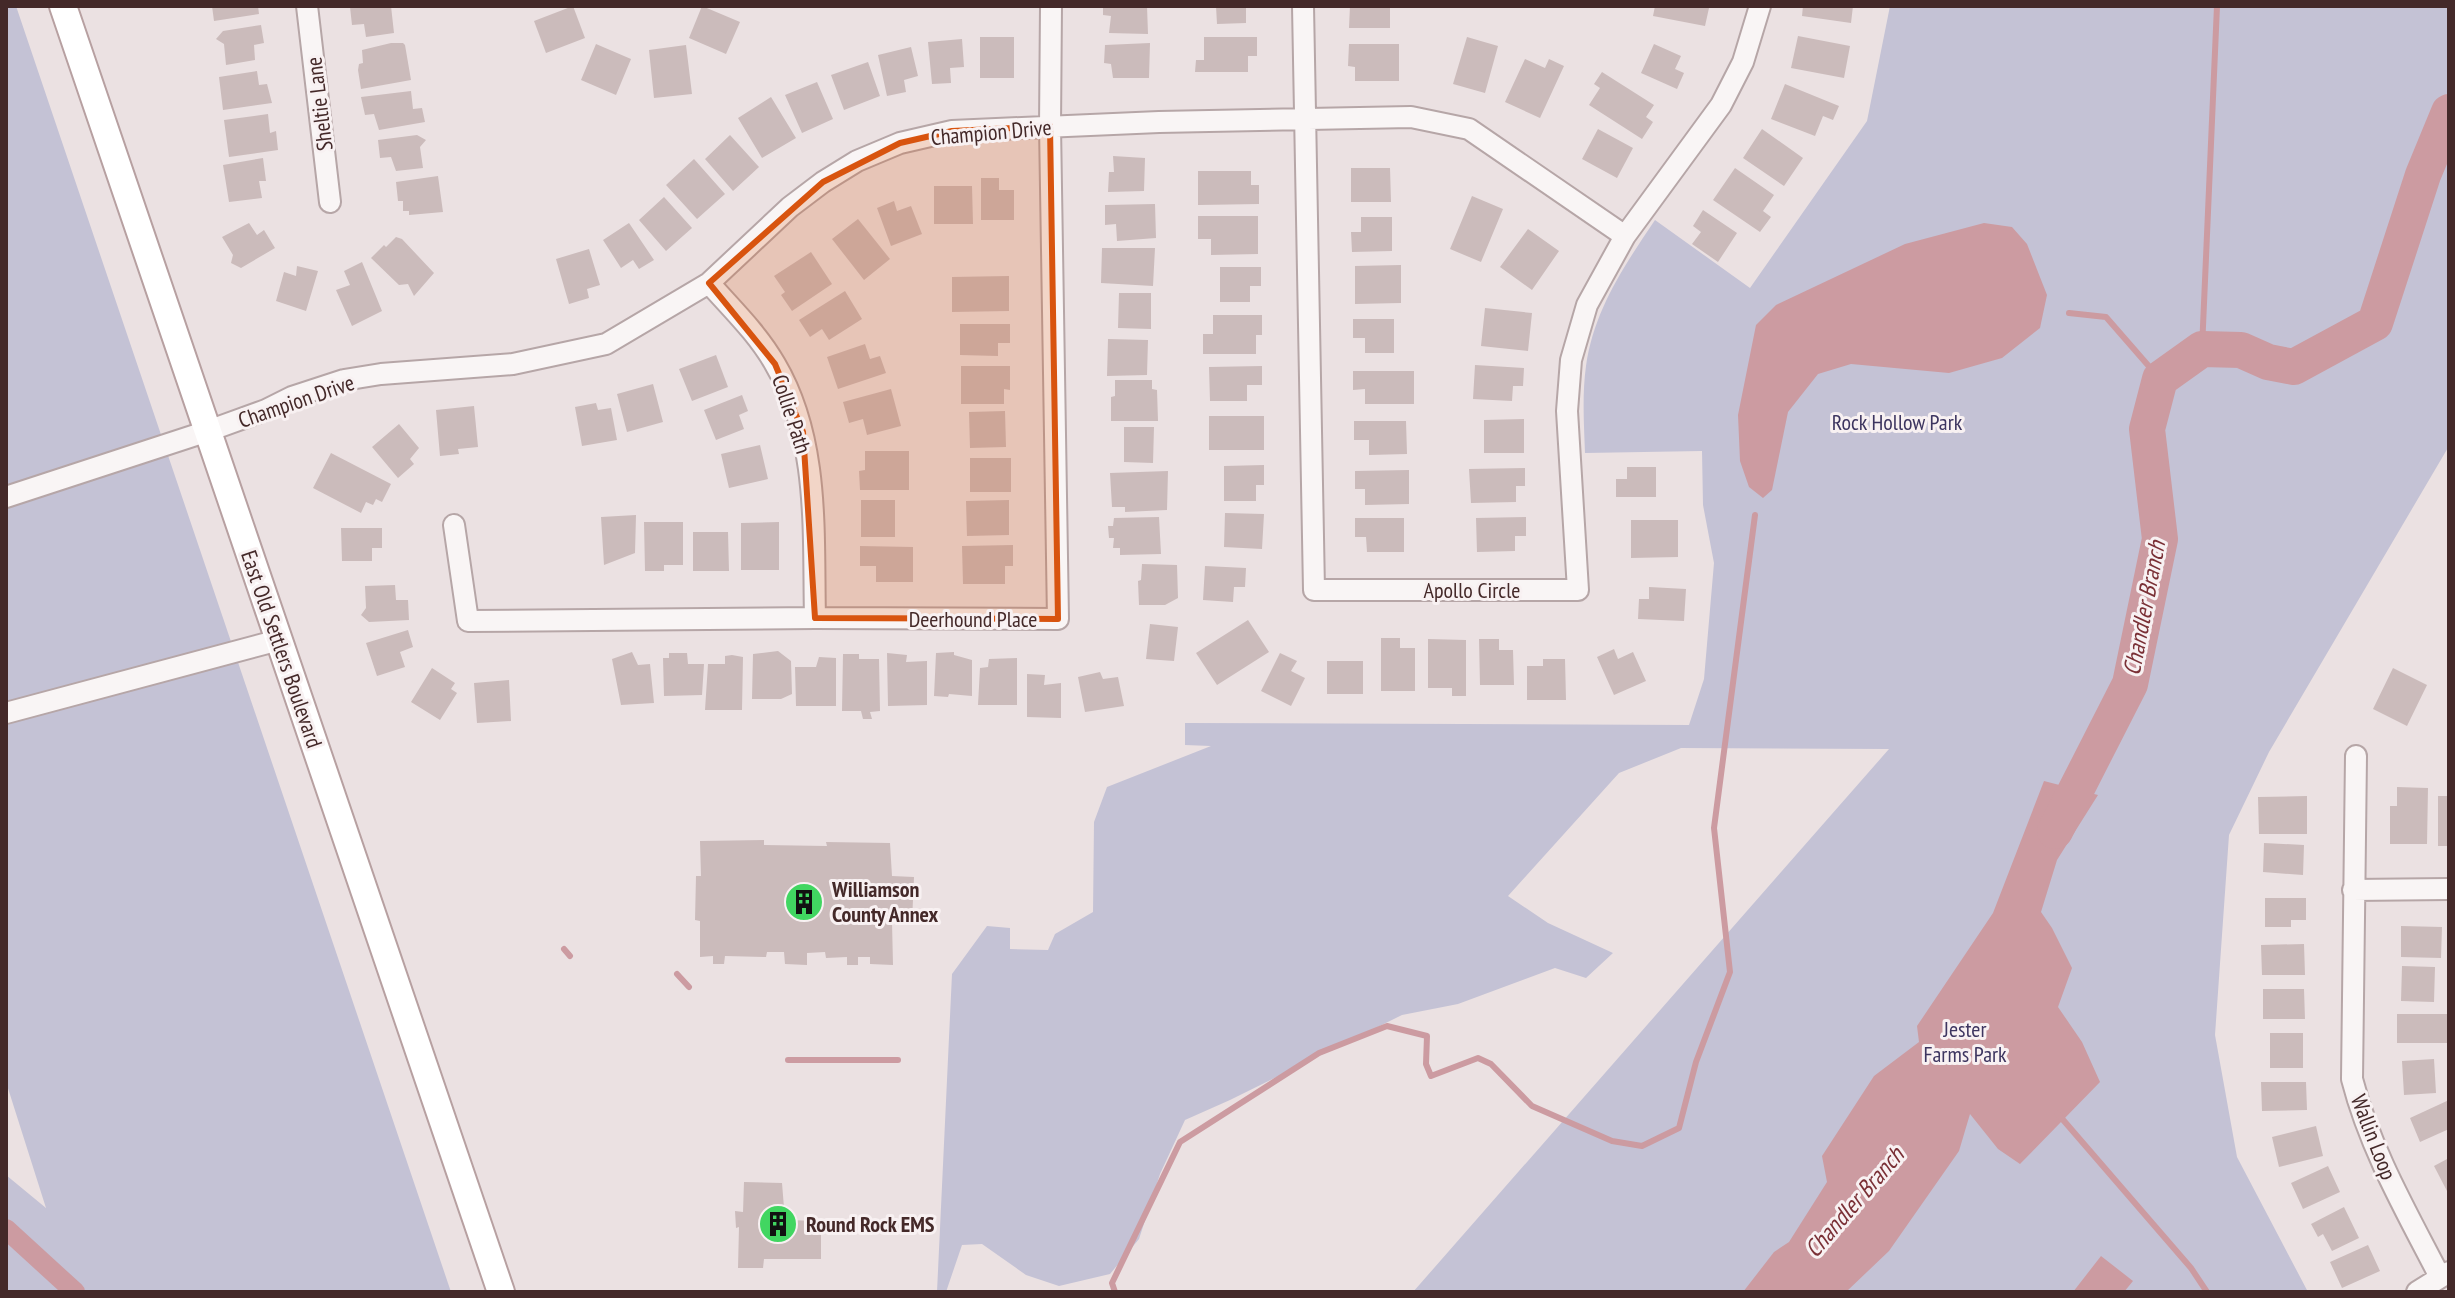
<svg xmlns="http://www.w3.org/2000/svg" width="2455" height="1298" font-family="'PT Sans Narrow',sans-serif">
  <style>
    .green { fill: #c4c2d5 }
    .water { fill: #cc9ba1 }
    .lines { fill: none; stroke-linecap: round; stroke-linejoin: round }
    .stream { stroke: #cc9ba1; stroke-width: 6 }
    .canal { stroke: #cc9ba1; stroke-width: 20 }
    .river { stroke: #cc9ba1; stroke-width: 36 }
    .building { fill: #cbbbbb }
    .minor-casing { stroke: #b6a6a7; stroke-width: 24 }
    .major-casing { stroke: #b7a0a1; stroke-width: 30 }
    .minor { stroke: #f9f5f5; stroke-width: 20 }
    .major { stroke: #fff; stroke-width: 26 }
    .marked { fill: #d8540f; fill-opacity: 0.2; stroke: #d8540f; stroke-width: 6; stroke-linejoin: round }
    .labels { text-anchor: middle; dominant-baseline: central; stroke-width: 6; stroke-linejoin: round; paint-order: stroke }
    .street-label { font-size: 22px; fill: #442929; stroke: #f8f1f2 }
    .park-label { font-size: 22px; fill: #3d3560; stroke: #f8f1f2 }
    .poi-label { font-size: 22px; font-weight: bold; fill: #442929; stroke: #f8f1f2; text-anchor: start }
    .water-label { font-size: 24px; font-style: italic; fill: #7a3036; stroke: #f8f1f2 }
  </style>
  <rect width="100%" height="100%" fill="#ebe1e2"/>
  <path class="green" d="M6 6H16L451 1292H6V1175L46 1208 6 1082Z
    M1890 6H2449V446L2269 752 2229 835 2215 1035 2237 1157 2308 1292H1413L1889 749 1681 748 1619 773 1508 896 1548 923 1613 953 1586 978 1555 968 1458 1004 1402 1015 1230 1100 1185 1120 1160 1174 1139 1239 1110 1274 1059 1286 1026 1275 982 1244 962 1245 946 1292H937L952 974 987 926 1010 928V949L1048 950 1055 934 1093 912 1094 822 1107 787 1211 746 1185 745V723L1689 725 1704 679 1714 563 1703 505 1702 451 1585 453C1584 424 1582 395 1586 366 1594 310 1624 266 1655 220L1750 288 1867 121Z"/>
  <path class="water" d="M1984 223 2012 227 2027 244 2047 295 2040 328 2002 358 1949 373 1851 364 1818 374 1788 412 1772 490 1763 498 1749 487 1740 461 1738 415 1756 325 1776 305 1905 244Z
    M2044 781 2098 795 2057 860 2041 912 2052 928 2072 968 2058 1007 2082 1042 2100 1082 2020 1164 1998 1149 1970 1114 1959 1151 1889 1251 1846 1292H1743L1774 1252 1789 1242 1827 1182 1822 1156 1874 1076 1919 1042 1917 1026 1993 913Z
    M2101 1256 2133 1281 2124 1292H2073Z"/>
  <g class="lines">
    <path class="stream" d="M2069 313 2106 317 2160 379
      M2202 349 2217 6
      M564 949 570 956
      M677 974 689 987
      M788 1060H898
      M2058 1114 2191 1268 2207 1292
      M1115 1292 1112 1283 1180 1142 1319 1053 1387 1026 1427 1036 1426 1064 1431 1076 1478 1058 1491 1064 1532 1106 1612 1141 1642 1146 1679 1128 1696 1062 1730 972 1714 828 1755 515"/>
    <path class="canal" d="M6 1229 75 1292"/>
    <path class="river" d="M2055 831 2130 684 2160 539 2147 429 2160 379 2202 349 2241 350 2268 362 2294 367 2375 323 2423 175 2449 112"/>
  </g>
  <path class="building" d="M212 6H258L259 14 214 21Z
    M391 6 394 33 366 37 364 24 352 25 350 7Z
    M573 6 585 38 546 53 534 21Z
    M702 6 740 22 726 54 689 38Z
    M1103 6H1147L1148 34 1109 33 1111 16 1103 15Z
    M1216 6H1246V23L1217 24Z
    M1350 6H1390V28H1349Z
    M1655 6 1709 8 1705 26 1653 16Z
    M1803 6H1853L1851 23 1802 16Z
    M261 25 264 43 254 45 255 60 226 65 224 44 216 39 223 31Z
    M1798 36 1850 46 1844 78 1791 68Z
    M980 37H1014V78H980Z
    M1204 37H1257V56H1248V72H1195L1196 60H1204Z
    M1467 37 1498 46 1485 93 1453 84Z
    M962 39 964 67 950 68 951 83 932 84 928 42Z
    M391 43H403L405 45 411 80 361 89 358 70 359 64 363 63 362 50Z
    M1150 43 1149 78H1113L1111 64 1104 63 1105 45Z
    M596 44 631 59 616 95 581 80Z
    M1349 44H1399V81H1355V67L1348 66Z
    M1654 44 1681 56 1675 69 1684 73 1677 89 1641 73Z
    M686 45 692 94 654 98 649 50Z
    M911 47 918 76 904 80 906 92 887 96 878 55Z
    M1525 59 1545 68 1549 59 1564 66 1540 118 1505 102Z
    M868 62 880 96 844 110 831 75Z
    M257 71 259 85 267 84 272 103 223 110 219 77Z
    M1602 72 1654 105 1646 117 1653 122 1642 139 1589 105 1600 88 1594 84Z
    M817 82 833 119 802 133 785 95Z
    M1785 84 1839 106 1833 120 1823 116 1815 136 1771 119Z
    M411 91 413 109 422 108 425 122 379 130 374 114 365 115 361 97Z
    M771 97 796 138 762 158 738 118Z
    M268 114 270 133 276 131 278 150 229 157 224 120Z
    M1598 129 1633 148 1617 178 1582 159Z
    M1762 129 1803 158 1784 186 1743 158Z
    M417 135 426 140 420 147 423 168 396 171 391 157 380 158 378 140Z
    M730 135 759 167 733 191 705 159Z
    M1113 156 1145 158 1144 191 1108 192 1109 172H1114Z
    M263 158 266 181H259L262 198 229 202 223 165Z
    M694 159 725 194 697 219 666 185Z
    M1351 168H1390L1391 202H1351Z
    M1735 168 1774 195 1763 211 1771 217 1760 232 1713 200Z
    M1198 171H1251V185H1259V204L1198 205Z
    M438 176 443 212 409 215V211H403V201H398L396 182Z
    M981 178H999V190H1014V220H981Z
    M934 186H972L973 224H934Z
    M1472 196 1503 209 1481 262 1450 249Z
    M664 197 692 228 666 251 639 220Z
    M894 201 897 211 911 206 922 234 891 246 877 208Z
    M1155 204 1156 238 1117 241 1116 224 1105 225V205Z
    M1703 210 1737 233 1718 262 1692 244 1701 232 1693 226Z
    M1198 216H1258V254L1211 255V239H1198Z
    M1361 217H1392V251L1352 252 1351 232H1361Z
    M858 219 890 259 864 280 832 239Z
    M249 223 257 235 264 230 275 248 241 268 231 263 233 255 222 237Z
    M629 223 654 260 639 269 633 260 621 268 603 240Z
    M1528 229 1559 251 1532 290 1500 267Z
    M396 237 402 239 434 273 414 296 408 284 399 285 371 258 384 245 386 247Z
    M1102 248H1155L1153 286 1101 283Z
    M589 249 600 285 587 289 589 298 569 304 556 259Z
    M811 252 832 284 792 311 781 295 785 292 774 276Z
    M362 262 382 311 352 326 336 290 350 285 344 271Z
    M1401 265V303L1355 304V266Z
    M297 266 318 271 306 311 276 301 284 272 296 276Z
    M1220 267H1261V286H1250V302H1220Z
    M1009 276V311L952 312V277Z
    M845 291 862 319 829 340 822 329 810 337 799 320Z
    M1119 293H1151V329L1118 328Z
    M1485 308 1532 313 1528 351 1481 346Z
    M1213 315H1262V335H1256V354H1203V334H1213Z
    M1353 319H1394V353H1365V338H1353Z
    M960 324H1010V343H998V356L960 355Z
    M1108 339 1148 340 1147 375 1107 376Z
    M865 344 870 359 880 356 886 373 838 389 827 357Z
    M716 355 728 387 692 401 679 369Z
    M1475 365 1524 368 1523 386H1513L1512 401 1473 399Z
    M961 366H1010V390L1004 389V404H961Z
    M1262 366V385H1247V401H1210L1209 367Z
    M1353 371H1414V404H1365V389L1353 390Z
    M1115 380H1152V389L1157 390 1158 421H1111V397L1115 396Z
    M653 384 663 422 627 432 617 394Z
    M891 389 901 426 867 435 863 419 849 423 843 402Z
    M742 395 748 411 739 415 744 429 716 440 704 410Z
    M596 403 598 410 611 408 617 440 582 446 575 407Z
    M474 406 478 447 458 449 459 454 440 456 436 410Z
    M1005 411 1006 447 970 448 969 412Z
    M1209 416H1264V450H1209Z
    M1524 419V453H1484V420Z
    M1354 421H1406L1407 454 1369 455V440H1354Z
    M399 424 419 448 410 459 414 464 398 478 372 447Z
    M1124 427H1154L1153 463 1124 462Z
    M760 445 768 479 729 488 721 454Z
    M865 451H909V490H860L859 471 865 470Z
    M331 453 391 484 382 502 376 499 373 505 366 502 361 513 313 488Z
    M970 458H1011V492H970Z
    M1264 465V485H1256V501H1224V466Z
    M1627 467H1656V497H1616V479H1627Z
    M1525 468V486H1516V502L1471 503 1469 469Z
    M1409 470V504L1365 505V489H1355V471Z
    M1168 471 1167 510 1125 512V507H1112L1110 473Z
    M861 500H895V537H861Z
    M1009 500V535L967 536 966 501Z
    M1225 513 1264 514 1262 549 1224 547Z
    M636 515 635 553 604 565 601 517Z
    M1159 517 1161 554 1120 555V548H1113L1114 538H1109L1108 526H1113L1114 518Z
    M1526 517V536H1515V551L1477 552 1476 518Z
    M1355 518H1404V552H1367L1366 537H1355Z
    M1631 520H1678V557L1631 558Z
    M644 522H683V565H664V571H645Z
    M779 522V570H741V523Z
    M341 528H382V548H372V561H342Z
    M693 532H728L729 571H693Z
    M1013 545V566H1005V584H963L962 546Z
    M860 546 913 547V582H876V566H860Z
    M1142 564 1177 565 1178 598 1165 605H1139L1138 581 1141 580Z
    M1205 566 1246 568 1245 587H1234L1233 602 1203 600Z
    M395 585 396 600H408L409 620 369 622 361 615 366 608 365 586Z
    M1649 587 1686 589 1684 621 1638 619 1639 599H1649Z
    M1248 620 1269 652 1217 685 1196 653Z
    M1150 624 1178 627 1174 661 1146 659Z
    M408 630 413 647 400 652 405 667 377 676 366 643Z
    M1381 638H1400V648H1415V691H1381Z
    M1428 639 1466 640V696H1452V688H1428Z
    M1479 639H1499V650H1513L1514 685H1480Z
    M1614 649 1618 659 1633 652 1646 681 1614 695 1597 657Z
    M778 651 791 661 792 694 781 699H752L753 654Z
    M632 652 638 665 650 664 654 703 621 705 612 659Z
    M954 652V655L972 660V696L949 694 948 697 934 696 936 653Z
    M669 653H687L688 664H704L702 695 664 696 663 658H669Z
    M887 653 907 655 906 662 927 661V705L888 706Z
    M1280 653 1297 661 1291 671 1305 678 1291 706 1261 691Z
    M843 654H859V659H879L880 711 870 712 872 719H863L861 711H842Z
    M732 655 743 657 742 710H705L708 664H725V656Z
    M819 657 836 658V706H796L795 667H816Z
    M1017 658V705H978L980 668 988 667 989 659Z
    M1543 659H1565L1566 700H1527V666H1543Z
    M1327 661H1363V694H1327Z
    M432 668 455 683 451 689 457 693 440 720 411 702Z
    M2393 668 2427 685 2407 726 2373 709Z
    M1100 672 1103 679 1118 677 1124 706 1085 712 1078 677Z
    M1027 674 1045 675 1044 685 1061 683V718L1027 717Z
    M509 680 511 721 477 723 474 683Z
    M2397 787 2428 788 2427 844H2390V806H2397Z
    M2307 796V834H2259L2258 797Z
    M2438 796H2449V846H2438Z
    M764 840V845L827 846 826 842 890 843 892 876 914 877 912 922H892L893 965 870 964V957H858V965H847V957L826 958 825 952 807 953V965L785 964 784 952H767L766 957 725 956 724 964H713V956L700 957V921L695 920 696 876H701L700 841Z
    M2264 843 2304 845 2303 875 2263 872Z
    M2265 898H2306V920H2291V927H2265Z
    M2401 926 2442 927 2441 958 2401 957Z
    M2304 944 2305 975H2262L2261 945Z
    M2402 966 2435 967 2434 1002 2401 1001Z
    M2263 989H2304L2305 1019H2263Z
    M2397 1014H2449V1043H2397Z
    M2270 1033H2303V1068H2270Z
    M2434 1059 2436 1093 2404 1095 2402 1061Z
    M2261 1082H2306L2307 1110 2262 1111Z
    M2449 1100V1129L2420 1142 2410 1118Z
    M2316 1126 2323 1156 2279 1167 2272 1137Z
    M2449 1158V1190L2447 1191 2434 1166Z
    M2328 1166 2340 1192 2303 1209 2291 1183Z
    M744 1182 782 1183 785 1220 821 1221V1259H764L763 1268H738L739 1227 736 1228 735 1211 743 1212Z
    M2344 1207 2359 1238 2332 1251 2323 1234 2318 1237 2311 1224Z
    M2368 1245 2380 1271 2342 1288 2330 1262Z"/>
  <g class="lines">
    <defs>
      <path id="minor" d="M307 6 330 202
        M1303 6 1314 590H1578L1567 411 1571 360 1587 305 1625 236 1721 105 1743 62 1760 6
        M709 283C732 309 758 334 775 364 820 440 813 533 815 618
        M6 497 208 431 266 410 292 397 344 380 381 374 513 364 606 344 709 283 790 207 823 182 857 161 900 143 952 131 1159 122 1411 117 1469 129 1625 236
        M454 525 468 621 815 618 1058 619 1050 126 1051 6
        M6 713 279 640
        M2356 756 2352 1079C2370 1149 2407 1213 2440 1277
        M2353 890 2449 889
        M2417 1292 2449 1272"/>
      <path id="major" d="M63 6 501 1292"/>
    </defs>
    <use href="#minor" class="minor-casing"/>
    <use href="#major" class="major-casing"/>
    <use href="#minor" class="minor"/>
    <use href="#major" class="major"/>
  </g>
  <path class="marked" d="M1050 126 1058 619 815 618 803 432 775 364 709 283 823 182 900 143 952 131Z"/>
  <defs>
    <symbol id="building-disc" viewBox="-11 -11 22 22"><circle r="9.5" fill="#41d661" stroke="#f8f1f2"/><path d="M-4-6H4V6H1V3H-1V6H-4ZM-2.5-4.3h1.7v1.8h-1.7ZM.8-4.3h1.7v1.8H.8ZM-2.5-1h1.7V.8h-1.7ZM.8-1h1.7V.8H.8Z" fill="#111"/></symbol>
  </defs>
  <g fill-rule="evenodd">
    <use href="#building-disc" x="782" y="880" width="44" height="44"/>
    <use href="#building-disc" x="756" y="1202" width="44" height="44"/>
  </g>
  <g class="labels">
    <g class="street-label">
      <text transform="translate(319 104) rotate(-97)">Sheltie Lane</text>
      <text transform="translate(991 132) rotate(-5)">Champion Drive</text>
      <text transform="translate(296 401) rotate(-19)">Champion Drive</text>
      <text transform="translate(792 414) rotate(72)">Collie Path</text>
      <text x="1472" y="590">Apollo Circle</text>
      <text x="973" y="619">Deerhound Place</text>
      <text transform="translate(282 649) rotate(71)">East Old Settlers Boulevard</text>
      <text transform="translate(2374 1137) rotate(69)">Wallin Loop</text>
    </g>
    <g class="park-label">
      <text x="1897" y="422">Rock Hollow Park</text>
      <text x="1965" y="1029">Jester<tspan x="1965" dy="25">Farms Park</tspan></text>
    </g>
    <g class="poi-label">
      <text x="832" y="889">Williamson<tspan x="832" dy="25">County Annex</tspan></text>
      <text x="806" y="1224">Round Rock EMS</text>
    </g>
    <g class="water-label">
      <text transform="translate(2144 608) rotate(-79)">Chandler Branch</text>
      <text transform="translate(1854 1202) rotate(-49)">Chandler Branch</text>
    </g>
  </g>
  <rect width="2455" height="1298" fill="none" stroke="#442929" stroke-width="16"/>
</svg>
